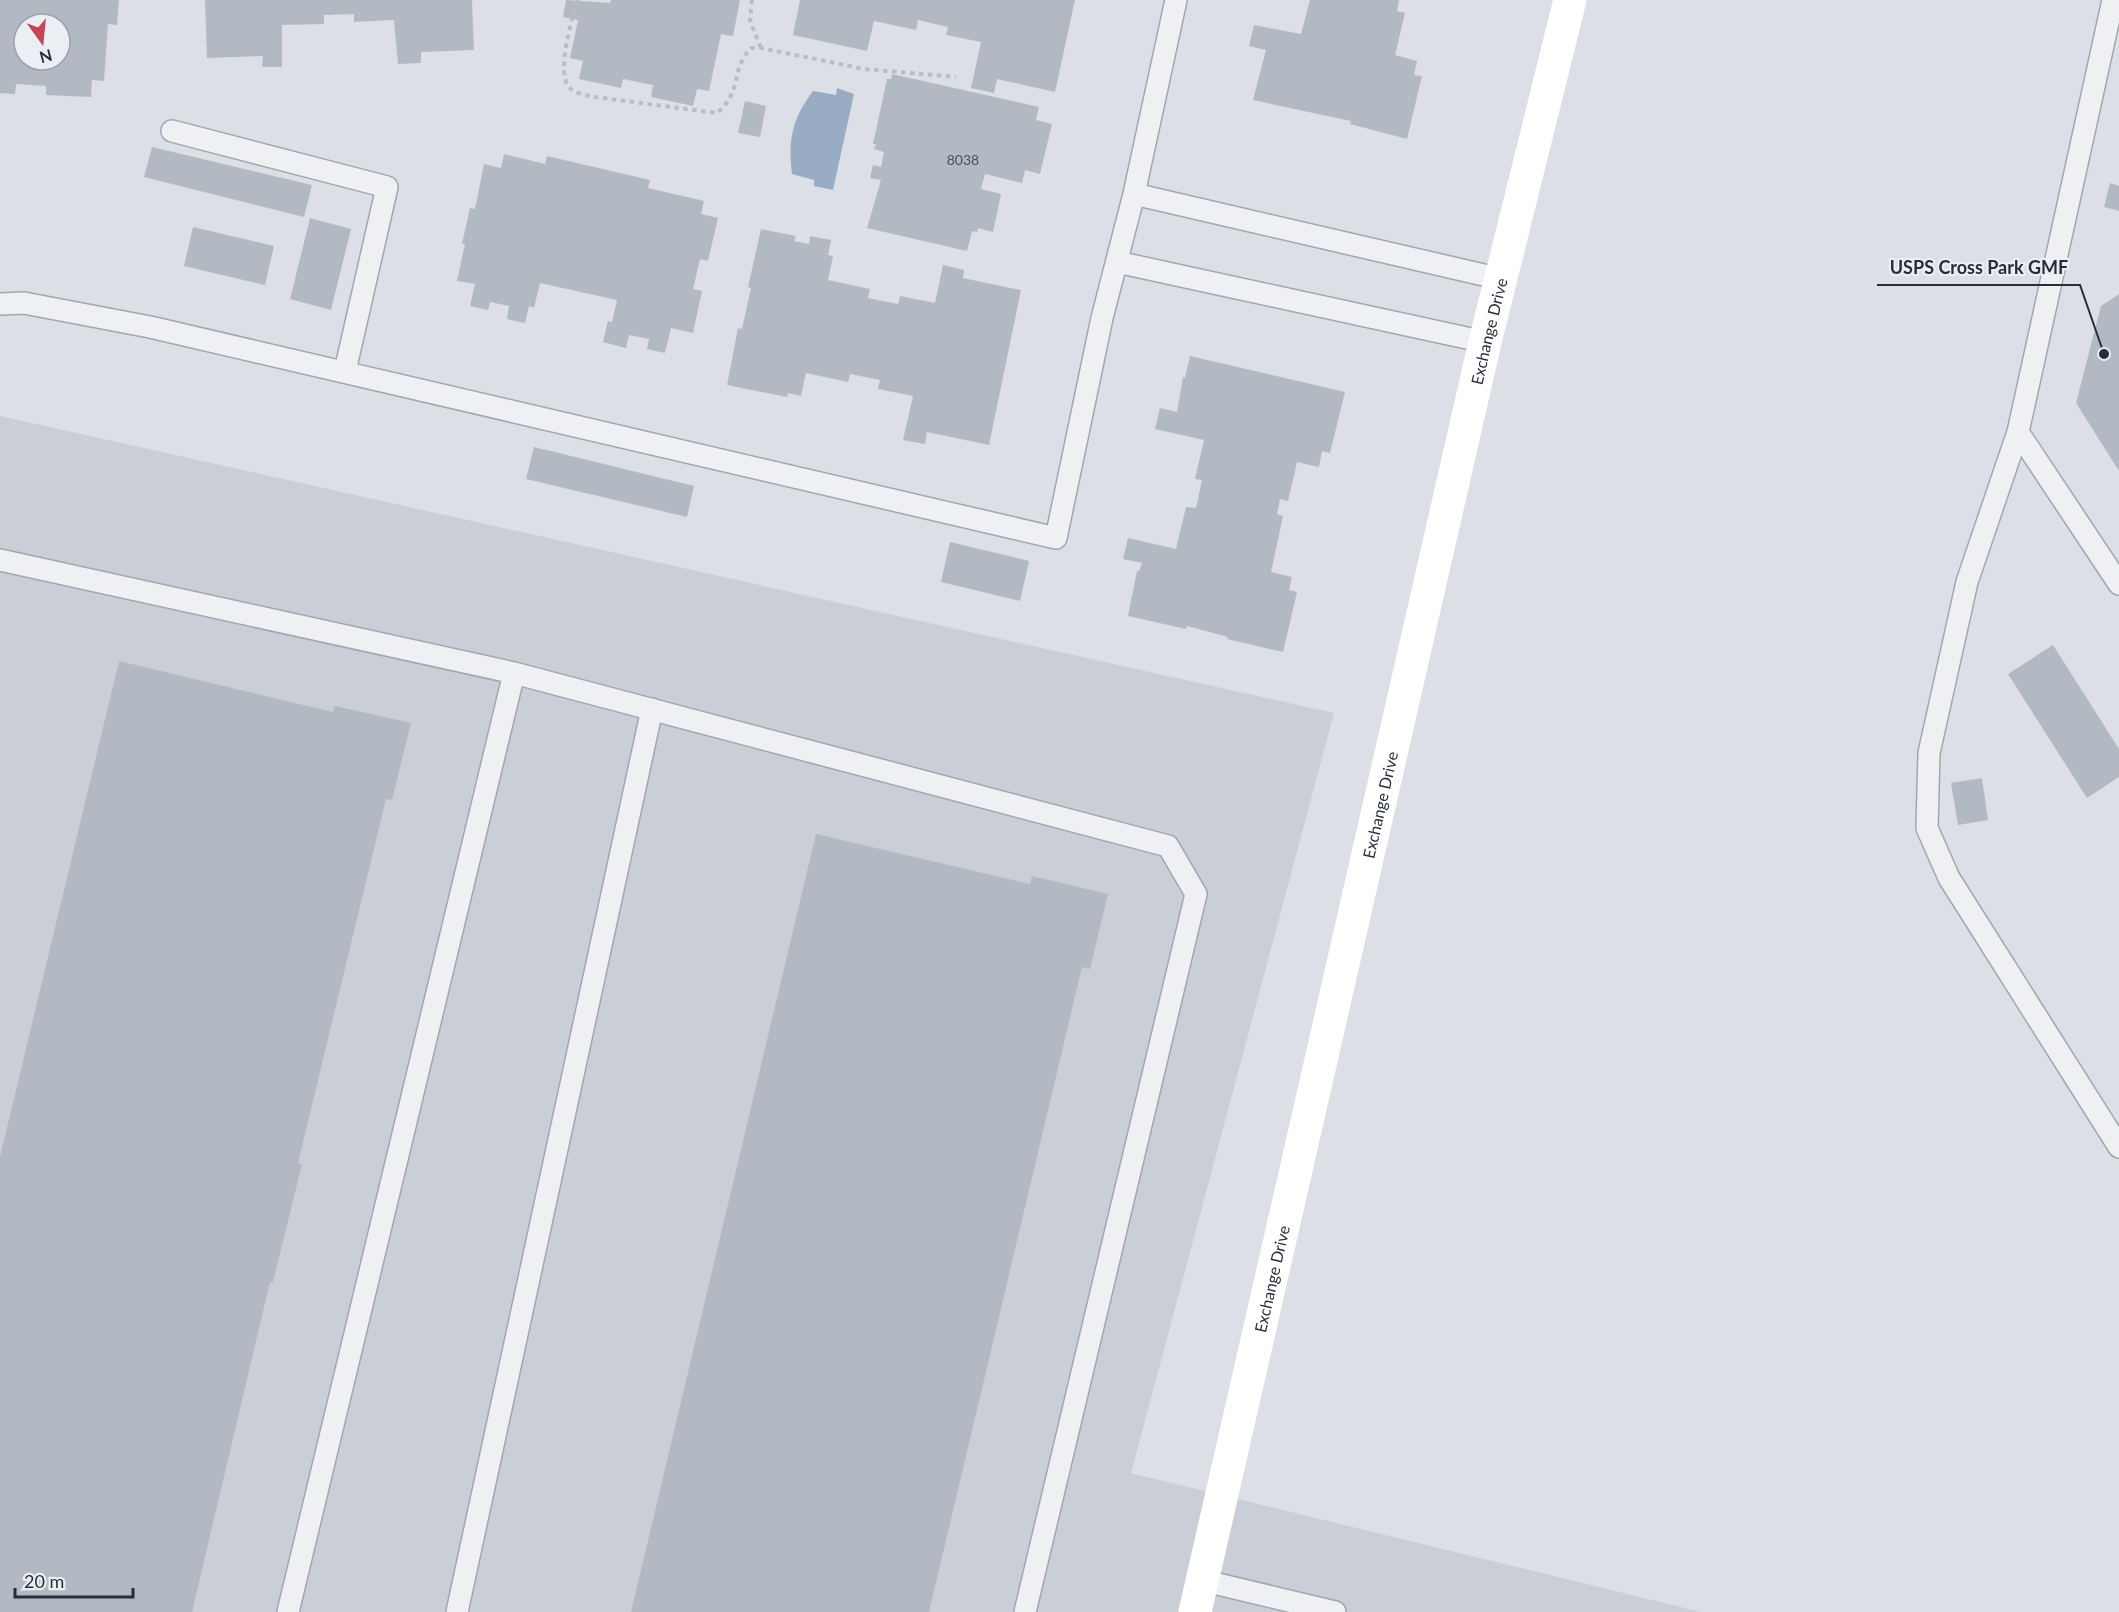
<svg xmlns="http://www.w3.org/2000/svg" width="2119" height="1612" font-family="Lato,sans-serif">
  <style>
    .built { fill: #caced7 }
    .water { fill: #98adc4 }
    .building { fill: #b3b9c2; fill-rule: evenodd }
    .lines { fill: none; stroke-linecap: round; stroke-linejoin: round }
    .lane-casing { stroke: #a2a6af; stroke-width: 24 }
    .path { stroke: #babdc4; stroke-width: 4; stroke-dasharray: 4.5 4.5; stroke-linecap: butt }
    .lane { stroke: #eef0f4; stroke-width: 21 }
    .secondary { stroke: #fff; stroke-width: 33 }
    .labels { text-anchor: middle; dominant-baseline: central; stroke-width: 4.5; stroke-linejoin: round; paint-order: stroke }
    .number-label { font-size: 14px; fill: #49505d }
    .street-label { font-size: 16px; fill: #262d3b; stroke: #ebeef3 }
    .leader { fill: none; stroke: #262d3b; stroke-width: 2 }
    .callout-dot { fill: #262d3b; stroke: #ebeef3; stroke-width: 2 }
    .callout-label { font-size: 18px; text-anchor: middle; font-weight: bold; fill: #262d3b; stroke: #ebeef3; stroke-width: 4.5; stroke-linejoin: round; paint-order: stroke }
  </style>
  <rect width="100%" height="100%" fill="#dcdfe5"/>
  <path class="built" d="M0 416 1334 713 1131 1473 1701 1612H0Z"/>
  <path class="water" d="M837 88 854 94 833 190 814 186V180L792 174C788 139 792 119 813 91L836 95Z"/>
  <path class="building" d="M0 0H119L117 25 108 24 104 81 92 80 91 97 46 95V86L16 84 15 94 0 93ZM24 24H60V60H24Z
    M205 0H472L474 50 421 52V63L398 64 394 20 354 22V14L324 15V24L282 25V67H262L263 56 207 58Z
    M566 0 610 3 611 0H740L733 36 721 34 709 91 697 89 693 106 651 97 653 85 623 79 621 88 579 79 583 61 570 58 578 20 563 17Z
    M800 0H1075L1055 92 997 79 994 93 971 88 981 42 946 35 948 27 918 20 916 30 874 21 867 51 793 35Z
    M1310 0H1399L1397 11 1405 13 1395 55 1417 61 1414 75 1422 76 1407 139 1350 124 1351 121 1253 100 1266 50 1249 46 1254 25 1301 34Z
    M892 74 1039 107 1036 120 1052 124 1040 174 1025 170 1022 183 985 174 981 189 1001 194 993 232 978 228 977 232 972 231 967 251 867 228 881 180 870 178 873 165 881 167 884 152 874 149 876 144H873L887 79H891Z
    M745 101 766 106 760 137 738 133Z
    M152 147 312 185 304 217 144 177Z
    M504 154 545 164 547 156 650 180 648 188 704 201 701 214 718 218 708 261 700 259 693 289 702 291 693 333 671 328 665 353 647 349 649 339 629 335 626 348 603 342 608 321 612 322 617 300 540 283 534 308 529 306 525 323 507 319 509 306 490 302 488 310 470 306 475 284 457 281 465 244H462L470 208 475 209 484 164 501 168Z
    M2110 183 2119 186V211L2104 207Z
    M310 218 351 229 331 310 290 299Z
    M193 227 274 246 265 285 184 266Z
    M761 229 796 236 794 241 809 244 810 236 831 240 828 255 833 256 828 280 870 289 868 298 898 304 900 296 935 303 943 265 964 270 963 278 1021 290 989 445 927 432 925 444 903 440 913 396 878 389 880 380 850 374 848 382 806 373 801 396 788 393 787 397 727 385 738 328 742 329 751 288 748 287Z
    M2119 294V471L2076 403 2101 306Z
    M1190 356 1345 392 1330 453 1322 451 1319 467 1297 462 1288 501 1280 499 1277 514 1283 516 1271 572 1292 577 1289 590 1297 592 1283 652 1227 639 1228 637 1187 626 1186 629 1128 616 1137 571H1139L1142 563 1123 559 1128 538 1176 549 1186 507 1196 508 1202 480 1195 479 1204 440 1155 429 1160 408 1177 412 1183 377 1185 378Z
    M534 447 694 486 687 517 526 479Z
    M950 542 1029 561 1020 601 941 582Z
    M2053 645 2119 749V777L2087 798 2008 674Z
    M119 661 333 712 335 706 411 723 392 800 386 799 298 1163 302 1164 273 1282H270L192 1612H0V1157Z
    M1982 778 1988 820 1958 825 1951 783Z
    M816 834 1030 884 1032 876 1108 894 1090 969 1082 967 929 1612H631Z"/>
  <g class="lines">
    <defs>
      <path id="lane" d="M2113 0 2018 432 2119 584
        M172 131 387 187 345 371
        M1134 194 1501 279
        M1117 262 1485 342
        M0 304 24 303 150 327 1056 538 1102 318 1134 194 1176 0
        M2018 432 1967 582 1929 753 1927 828 1949 878 2119 1147
        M0 560 514 673 1168 846 1196 894 1025 1612
        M1201 1580 1335 1612
        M288 1612 514 673
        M457 1612 652 709"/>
    </defs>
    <use href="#lane" class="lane-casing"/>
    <path class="path" d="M578 0C572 16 556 73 569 87 575 94 586 95 595 97L717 113C743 91 730 70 751 48H761L864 69 956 77
      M752 0 750 21 761 48"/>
    <use href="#lane" class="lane"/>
    <path class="secondary" id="s1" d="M1195 1612 1485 342 1570 0"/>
  </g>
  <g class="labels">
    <g class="number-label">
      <text x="963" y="159">8038</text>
    </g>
    <g class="street-label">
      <text stroke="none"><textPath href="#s1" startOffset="1314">Exchange Drive</textPath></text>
      <text stroke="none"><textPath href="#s1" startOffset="828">Exchange Drive</textPath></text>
      <text stroke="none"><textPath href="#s1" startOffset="342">Exchange Drive</textPath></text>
    </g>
  </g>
  <path class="leader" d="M2104 354L2080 285H1877"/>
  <circle class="callout-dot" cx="2104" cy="354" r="6"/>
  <g class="callout-label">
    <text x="1979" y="274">USPS Cross Park GMF</text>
  </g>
  <g transform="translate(42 42) rotate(165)"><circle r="28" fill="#ebeef3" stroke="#9ca1a9" stroke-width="1.5"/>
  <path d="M0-4.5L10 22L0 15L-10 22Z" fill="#c74456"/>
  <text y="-9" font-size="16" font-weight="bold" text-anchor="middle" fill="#262d3b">N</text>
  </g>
  <path d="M15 1588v9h118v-9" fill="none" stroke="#262d3b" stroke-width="3"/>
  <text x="24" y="1588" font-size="18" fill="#262d3b" stroke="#ebeef3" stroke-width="4.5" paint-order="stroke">20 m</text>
</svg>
